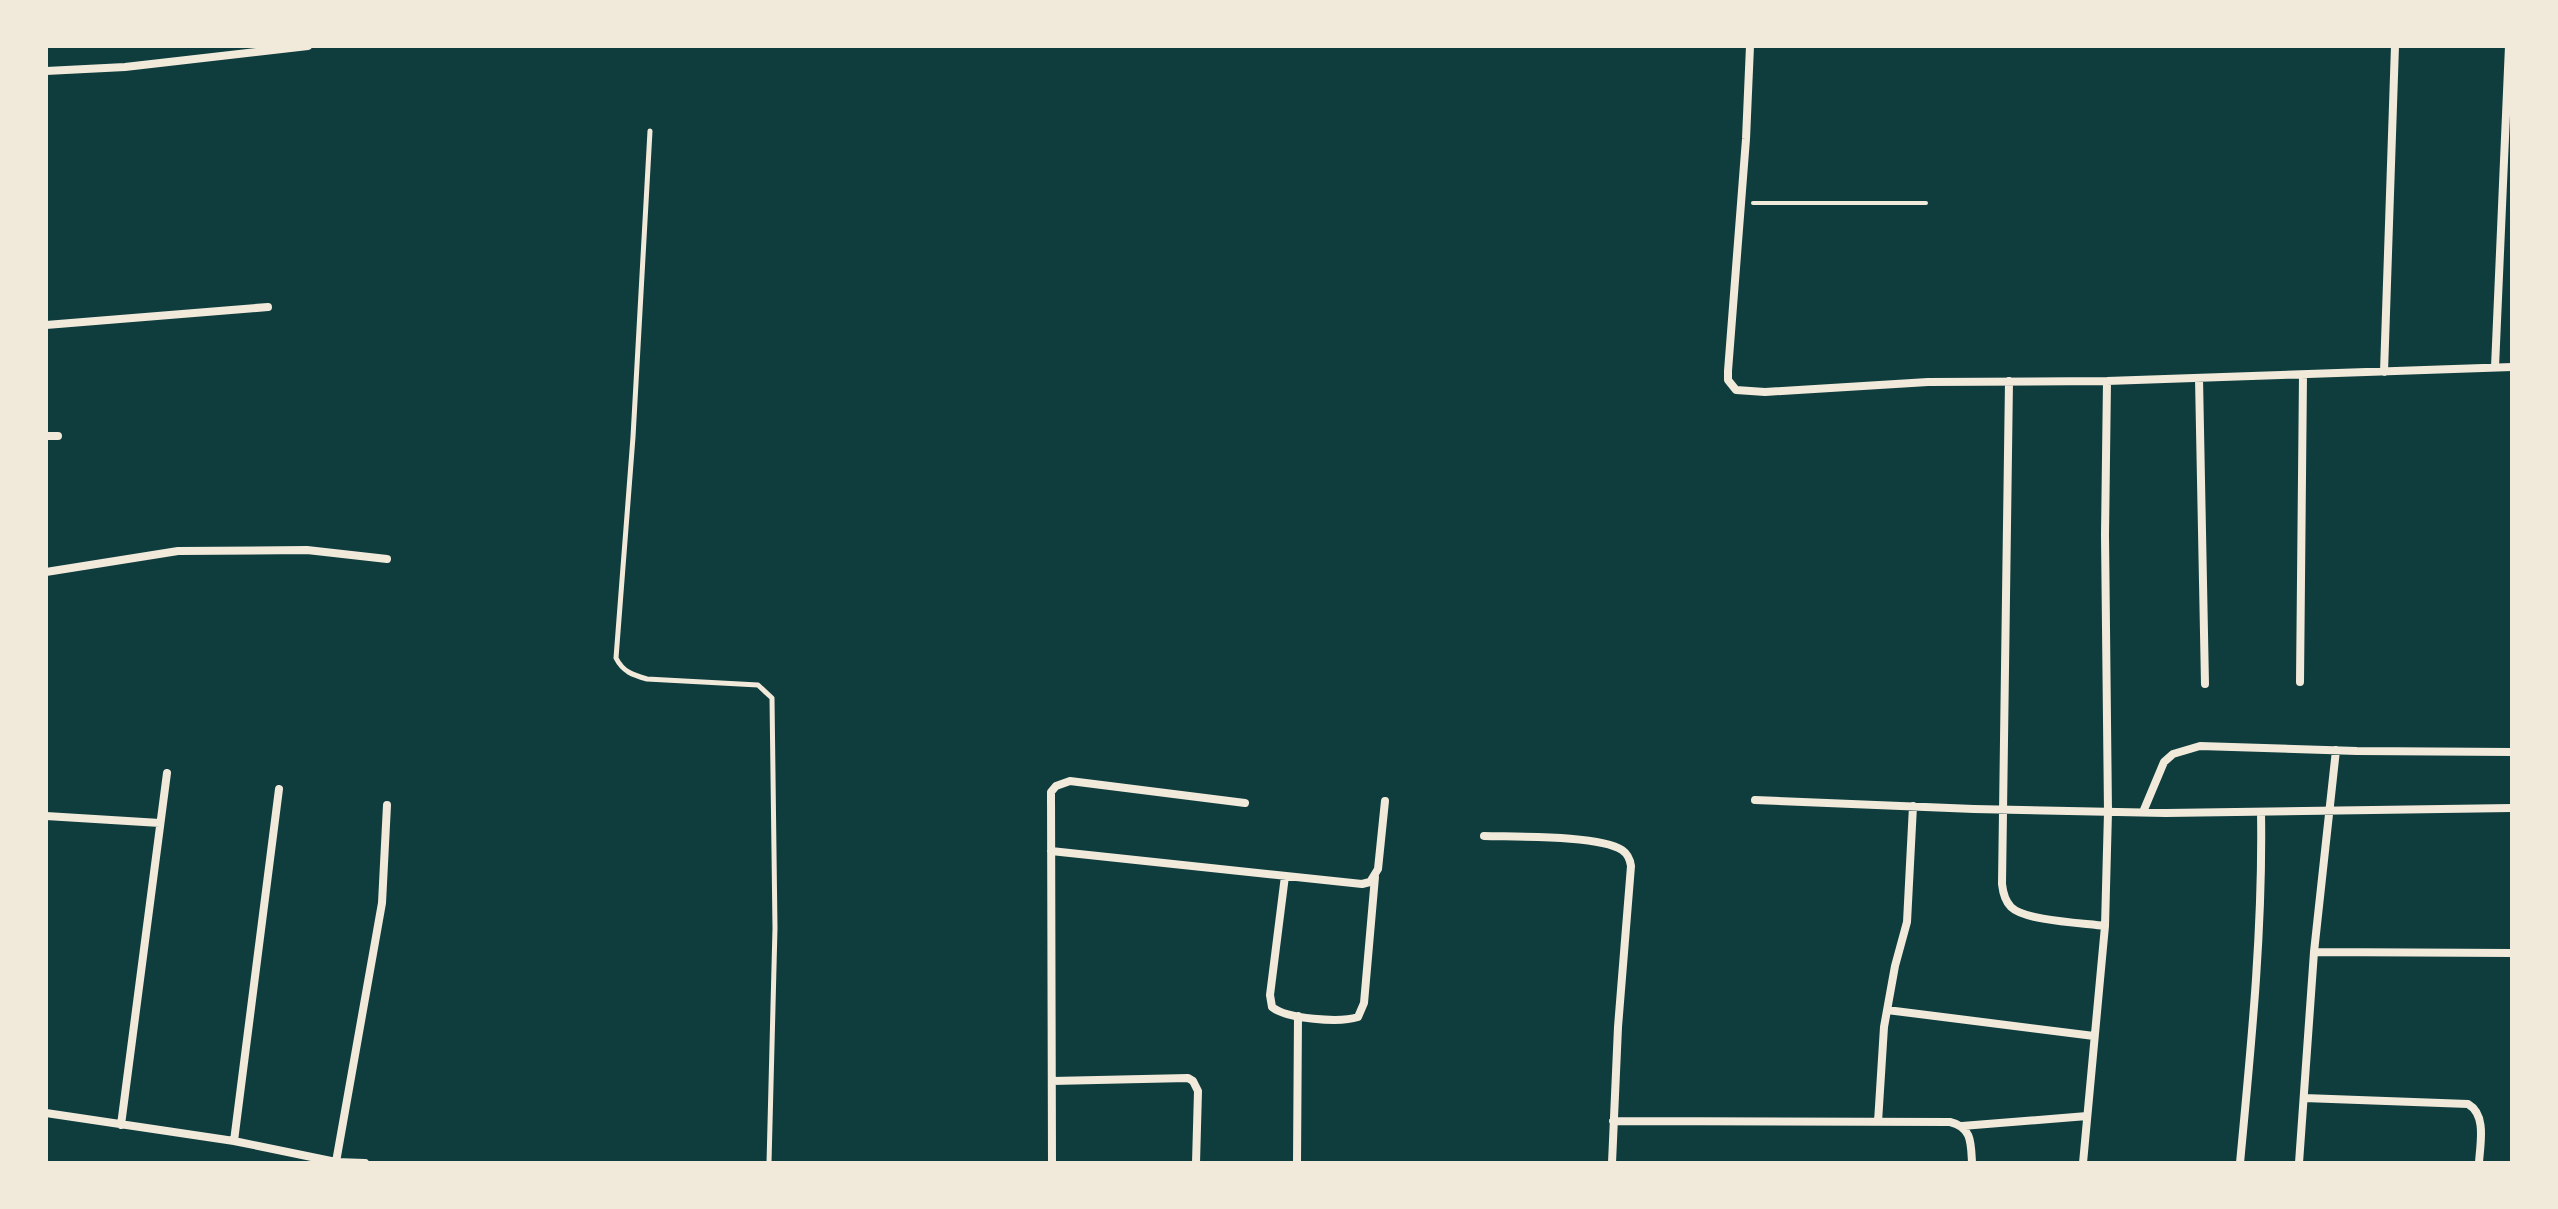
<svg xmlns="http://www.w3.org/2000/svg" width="2558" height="1209" font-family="Montserrat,sans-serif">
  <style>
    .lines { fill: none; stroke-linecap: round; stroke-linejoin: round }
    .path { stroke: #f1e9da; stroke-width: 4 }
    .service { stroke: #f1e9da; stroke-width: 5 }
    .minor { stroke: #f1e9da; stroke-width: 8 }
  </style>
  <rect width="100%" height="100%" fill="#0f3d3e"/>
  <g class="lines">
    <path class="path" d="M1753 203H1926"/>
    <path class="service" d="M650 131 633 437 616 658C623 672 633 675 647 679L758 685 772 698 775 928 769 1163"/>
    <path class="minor" d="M1750 46 1746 139 1728 371V380L1736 390 1765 392 1928 382 2107 381 2512 367
      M46 71 125 67 308 46
      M46 325 268 307
      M2495 367 2509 46
      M2384 372 2395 46
      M2199 378 2205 684
      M2009 381 2002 884C2003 893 2005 901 2011 907 2025 921 2084 923 2105 926
      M46 436H58
      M46 572 178 551 307 550 387 559
      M2300 682 2303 375
      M1755 800 1974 809 2166 813 2512 808
      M2143 812 2164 762 2173 754 2200 746 2357 751 2512 752
      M46 816 160 823
      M1484 836C1514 837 1600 835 1622 850 1628 854 1630 859 1631 866L1618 1027 1612 1163
      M1051 851 1362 884 1370 882 1378 869 1385 801
      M1285 876 1270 995 1272 1007C1286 1019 1340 1023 1358 1017L1364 1003 1375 877
      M2314 952 2512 953
      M1887 1010 2094 1036
      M1052 1081 1188 1078 1193 1081 1198 1091 1196 1163
      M2304 1098 2468 1104C2487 1115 2480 1144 2479 1163
      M46 1113 234 1141 336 1162 365 1163
      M1613 1121 1950 1122C1972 1127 1971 1143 1972 1163
      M1878 1122 1884 1027 1895 966 1907 922 1913 806
      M121 1125 167 773
      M1962 1126 2087 1116
      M234 1141 279 789
      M336 1162 382 903 387 805
      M1052 1163 1051 792 1056 786 1070 781 1245 803
      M1297 1163 1298 1016
      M2083 1163 2105 926 2108 812 2105 535 2107 381
      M2240 1163C2251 1047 2263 929 2261 812
      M2299 1163 2314 952 2336 750"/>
  </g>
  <rect width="2558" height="1209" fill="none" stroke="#f1e9da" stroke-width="96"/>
</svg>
